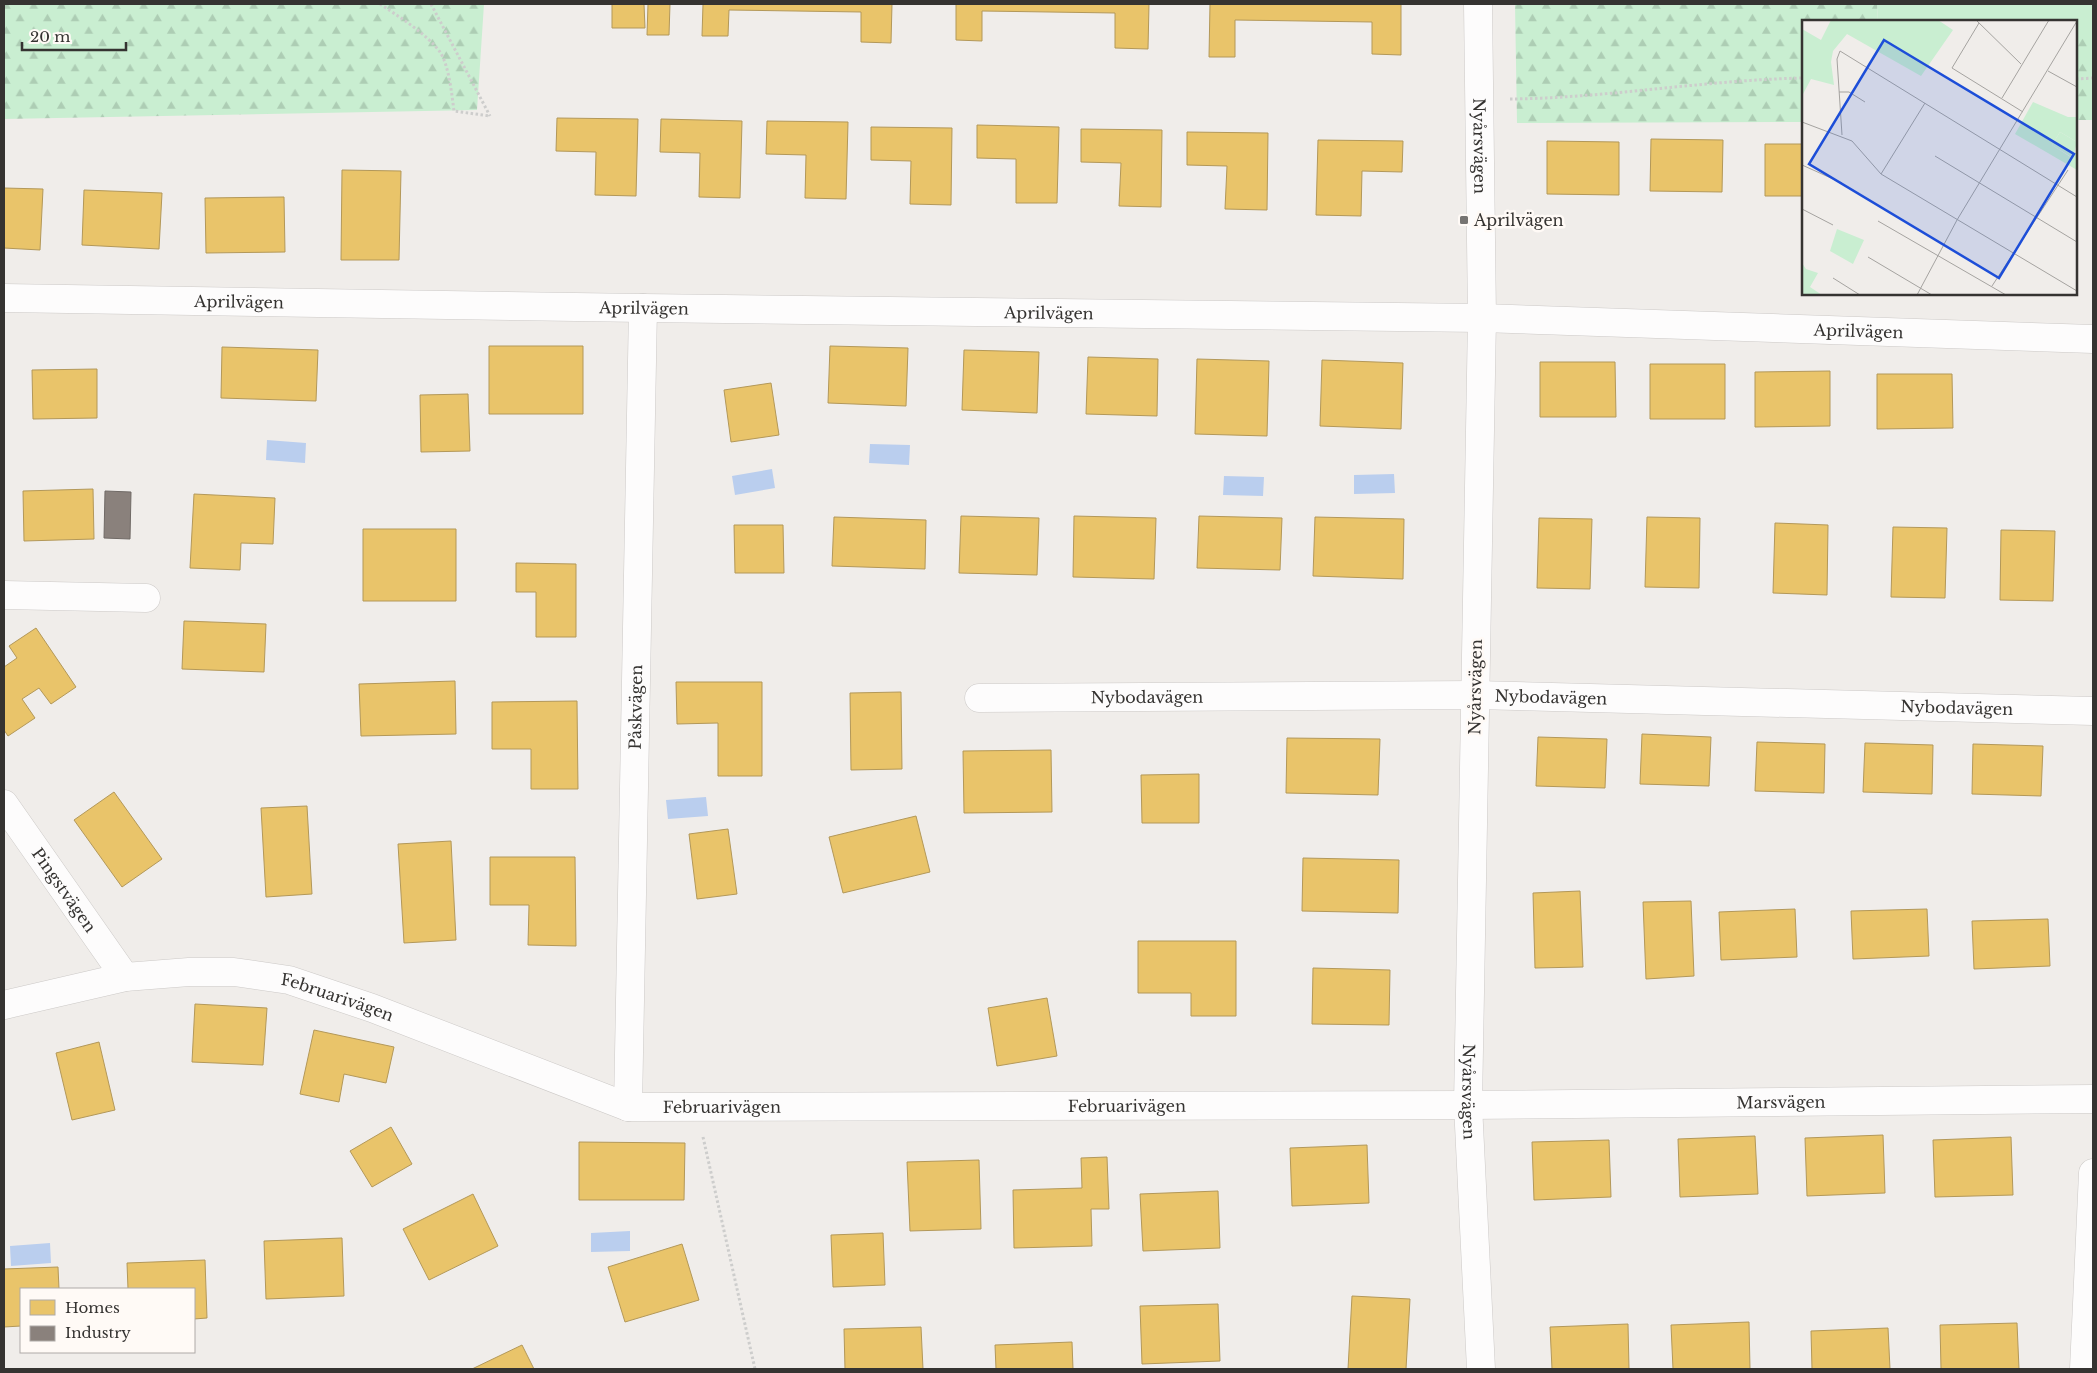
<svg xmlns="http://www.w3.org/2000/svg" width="2097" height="1373" font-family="'Libre Baskerville',serif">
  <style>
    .grass { fill: #c9eed1 }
    .forest { fill: url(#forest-firs) }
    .water { fill: #baceee }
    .homes { fill: #e9c46a; stroke: #b39859 }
    .industry { fill: #8a817c; stroke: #706a66 }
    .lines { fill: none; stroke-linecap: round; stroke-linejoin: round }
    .street-casing { stroke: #ccc9c7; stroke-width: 29 }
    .path { stroke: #cdcdcc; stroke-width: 3; stroke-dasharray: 2.5 2.5; stroke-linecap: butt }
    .street { stroke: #fdfcfc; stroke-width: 28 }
    .poi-dot { fill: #767472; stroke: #fffaf6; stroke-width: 2 }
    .labels { text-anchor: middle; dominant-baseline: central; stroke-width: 5; stroke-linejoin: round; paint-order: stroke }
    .street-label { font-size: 16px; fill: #353331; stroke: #fffaf6 }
    .poi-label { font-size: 16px; fill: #353331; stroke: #fffaf6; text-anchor: start }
    .inset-road { fill: none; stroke: #a5a3a0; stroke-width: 1 }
    .view { fill: #1d4ed8; fill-opacity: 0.15; stroke: #1d4ed8; stroke-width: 2.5 }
    .inset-edge { fill: none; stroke: #353331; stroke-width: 2.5 }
  </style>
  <defs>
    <pattern id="forest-firs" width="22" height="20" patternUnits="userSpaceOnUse" patternTransform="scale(1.25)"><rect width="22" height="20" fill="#c9eed1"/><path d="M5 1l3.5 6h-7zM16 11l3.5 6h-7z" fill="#adcdb4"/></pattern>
  </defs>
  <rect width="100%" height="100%" fill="#f0edea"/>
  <path class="grass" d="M1877 4H2093V35H2076V21H1878Z"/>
  <path class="forest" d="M4 4H484L477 110 4 119Z
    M1515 4H1877L1878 21H1803V122L1517 123Z
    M2076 35H2093V120H2076Z"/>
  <path class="water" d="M267 440 306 443 305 463 266 460Z
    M870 444 910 445 909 465 869 463Z
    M772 469 775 488 735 495 732 476Z
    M1394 474 1395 493 1354 494V475Z
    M1224 476 1264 477 1263 496 1223 495Z
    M706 797 708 816 668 819 666 800Z
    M630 1231V1251L591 1252V1233Z
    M50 1243 51 1263 11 1266 10 1246Z"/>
  <path class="homes" d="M612 4H644L645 28H612Z
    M648 4H670L669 35H647Z
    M703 4H892L891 43 861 42V12L729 10 728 36H702Z
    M956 4H1149L1148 49 1115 48V13L982 11V41L956 40Z
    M1210 4H1401V55L1372 54V22L1235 20V57H1209Z
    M557 118 638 119 636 196 595 195 596 152 556 151Z
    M661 119 742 121 740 198 699 197 700 153 660 152Z
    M767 121 848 122 846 199 805 198 806 155 766 154Z
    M977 125 1059 127 1057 203H1016V159L977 158Z
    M871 127 952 128 951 205 910 204 911 161 871 160Z
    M1081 129 1162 130 1161 207 1119 206 1121 163 1081 162Z
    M1187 132 1268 133 1267 210 1225 209 1227 166 1187 165Z
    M1651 139 1723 140 1722 192 1650 191Z
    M1318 140 1403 141 1402 172 1362 171 1361 216 1316 215Z
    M1547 141 1619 142V195L1547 194Z
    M1765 144H1803V196H1765Z
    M342 170 401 171 399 260H341Z
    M4 188 43 189 40 250 4 248Z
    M84 190 162 193 159 249 82 245Z
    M284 197 285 252 206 253 205 198Z
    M489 346H583V414H489Z
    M830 346 908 348 906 406 828 403Z
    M222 347 318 350 316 401 221 398Z
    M964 350 1039 352 1037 413 962 410Z
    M1088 357 1158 359 1157 416 1086 414Z
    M1197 359 1269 361 1267 436 1195 434Z
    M1322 360 1403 363 1401 429 1320 426Z
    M1540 362H1615L1616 417H1540Z
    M1650 364H1725V419H1650Z
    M97 369V418L33 419 32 370Z
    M1830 371V426L1755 427V372Z
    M1877 374H1952L1953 428 1877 429Z
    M771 383 779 435 731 442 724 390Z
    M468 394 470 451 421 452 420 395Z
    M93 489 94 539 24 541 23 491Z
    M194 494 275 498 273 544 241 543 240 570 190 568Z
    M961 516 1039 518 1037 575 959 573Z
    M1074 516 1156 518 1154 579 1073 577Z
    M1199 516 1282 518 1280 570 1197 568Z
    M834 517 926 520 925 569 832 566Z
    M1315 517 1404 519 1403 579 1313 576Z
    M1647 517 1700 518 1699 588 1645 587Z
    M1539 518 1592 519 1590 589 1537 588Z
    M1775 523 1828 525 1827 595 1773 593Z
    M734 525H783L784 573H735Z
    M1893 527 1947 528 1945 598 1891 597Z
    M363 529H456V601H363Z
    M2001 530 2055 531 2053 601 2000 600Z
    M516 563 576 564V637H536V592H516Z
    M184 621 266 624 264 672 182 669Z
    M36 628 76 687 51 704 39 688 22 699 35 718 8 736 4 730V667L17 658 9 646Z
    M455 681 456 734 361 736 359 684Z
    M676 682H762V776H718V723L677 724Z
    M901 692 902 769 851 770 850 693Z
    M577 701 578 789H531V749H492V702Z
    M1642 734 1711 737 1709 786 1640 784Z
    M1538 737 1607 739 1605 788 1536 786Z
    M1287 738 1380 739 1378 795 1286 793Z
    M1757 742 1825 744 1824 793 1755 791Z
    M1865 743 1933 745 1932 794 1863 792Z
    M1973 744 2043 746 2041 796 1972 794Z
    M1051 750 1052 812 964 813 963 751Z
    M1199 774V823H1142L1141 775Z
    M114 792 162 859 122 887 74 820Z
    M307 806 312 894 266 897 261 808Z
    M916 816 930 872 843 893 829 837Z
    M728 829 737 894 697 899 689 834Z
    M451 841 456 940 404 943 398 844Z
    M490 857H575L576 946 528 945 529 905H490Z
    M1303 858 1399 860 1398 913 1302 911Z
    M1580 891 1583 967 1535 968 1533 893Z
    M1691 901 1694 976 1646 979 1643 902Z
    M1795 909 1797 957 1721 960 1719 912Z
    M1927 909 1929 956 1853 959 1851 911Z
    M2048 919 2050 966 1974 969 1972 921Z
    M1138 941H1236V1016H1191V993H1138Z
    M1313 968 1390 970 1389 1025 1312 1024Z
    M1047 998 1057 1056 997 1066 988 1008Z
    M195 1004 267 1008 263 1065 192 1062Z
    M314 1030 394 1047 386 1083 344 1074 339 1102 300 1094Z
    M99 1042 115 1110 72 1120 56 1053Z
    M391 1127 412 1164 372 1187 350 1151Z
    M1883 1135 1885 1193 1807 1196 1805 1138Z
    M1755 1136 1758 1194 1680 1197 1678 1139Z
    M2011 1137 2013 1195 1935 1197 1933 1140Z
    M1609 1140 1611 1197 1534 1200 1532 1142Z
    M579 1142 685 1143 684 1200H579Z
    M1367 1145 1369 1203 1292 1206 1290 1148Z
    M1107 1157 1109 1209H1091L1092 1246 1014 1248 1013 1190 1082 1188 1081 1158Z
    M979 1160 981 1229 910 1231 907 1162Z
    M1218 1191 1220 1248 1143 1251 1140 1194Z
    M473 1194 498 1246 429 1280 403 1229Z
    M883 1233 885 1285 833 1287 831 1235Z
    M342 1238 344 1296 266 1299 264 1241Z
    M682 1244 699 1300 625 1322 608 1267Z
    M205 1260 207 1318 194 1319V1289H128L127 1263Z
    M58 1267 59 1289H21V1326L4 1327V1269Z
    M1352 1296 1410 1299 1406 1369H1348Z
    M1218 1304 1220 1361 1142 1364 1140 1306Z
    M1749 1322 1750 1369H1673L1671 1325Z
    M2017 1323 2019 1369H1941L1940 1325Z
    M1628 1324 1629 1369H1552L1550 1327Z
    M921 1327 923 1369H845L844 1329Z
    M1888 1328 1890 1369H1812L1811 1331Z
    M1072 1342 1073 1369H996L995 1345Z
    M522 1345 534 1369H472Z"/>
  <path class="industry" d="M105 491 131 492 130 539 104 538Z"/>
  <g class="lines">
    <defs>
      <g id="street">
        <path id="s1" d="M1478 4 1482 318 1468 1105 1481 1369"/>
        <path id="s2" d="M4 298 643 308 1482 318 2093 339"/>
        <path d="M4 595 146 598"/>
        <path id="s3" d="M979 698 1475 695 2093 711"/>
        <path id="s4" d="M4 804 125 977"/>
        <path id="s5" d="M4 1005 125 977 189 972H234L289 980 372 1008 628 1107 1468 1105 2093 1099"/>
        <path id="s6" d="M628 1107 643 308"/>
        <path d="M2084 1369 2093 1173"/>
      </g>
    </defs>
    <use href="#street" class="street-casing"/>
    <path class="path" d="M380 4C398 16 427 34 440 52 449 65 452 96 454 111L490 116
      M431 4 490 116
      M2076 79 2093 78
      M1510 99C1608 98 1705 80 1803 78
      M703 1137 755 1369"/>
    <use href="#street" class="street"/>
  </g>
  <rect class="poi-dot" x="1459" y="215" width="10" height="10" rx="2.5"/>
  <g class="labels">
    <g class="street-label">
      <text stroke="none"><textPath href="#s1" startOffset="142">Nyårsvägen</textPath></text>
      <text stroke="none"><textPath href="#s2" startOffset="235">Aprilvägen</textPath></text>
      <text stroke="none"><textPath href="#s2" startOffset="640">Aprilvägen</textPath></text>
      <text stroke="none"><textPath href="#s2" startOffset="1045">Aprilvägen</textPath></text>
      <text stroke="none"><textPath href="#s2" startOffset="1855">Aprilvägen</textPath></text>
      <text transform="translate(1475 687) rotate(-89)">Nyårsvägen</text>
      <text stroke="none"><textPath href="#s3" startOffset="168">Nybodavägen</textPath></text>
      <text stroke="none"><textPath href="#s3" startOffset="572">Nybodavägen</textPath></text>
      <text stroke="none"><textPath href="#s3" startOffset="978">Nybodavägen</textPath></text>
      <text stroke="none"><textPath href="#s6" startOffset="400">Påskvägen</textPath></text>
      <text stroke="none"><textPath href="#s4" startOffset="105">Pingstvägen</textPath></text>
      <text stroke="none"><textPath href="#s5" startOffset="340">Februarivägen</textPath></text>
      <text stroke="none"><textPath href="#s1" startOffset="1088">Nyårsvägen</textPath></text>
      <text stroke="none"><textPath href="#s5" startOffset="1804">Marsvägen</textPath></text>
      <text stroke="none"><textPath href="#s5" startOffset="1150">Februarivägen</textPath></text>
      <text stroke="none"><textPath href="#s5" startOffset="745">Februarivägen</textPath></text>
    </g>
    <g class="poi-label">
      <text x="1474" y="220">Aprilvägen</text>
    </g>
  </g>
  <g transform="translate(1802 20)">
    <rect width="275" height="275" fill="#f0edea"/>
    <path d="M258 112 275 122 271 138 250 125ZM35 209 62 220 51 244 28 231ZM0 243 4 249 16 253 8 267 20 275H0Z" fill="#c9eed1"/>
    <path d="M29 0H136L151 10 119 56 45 14 31 31 29 42 32 65 9 59 0 76V9L19 20ZM231 82 266 97H275V122L258 112 250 125 270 138 275 130V150L213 114Z" fill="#c9eed1"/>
    <path class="inset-road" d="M174 0 219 44M177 3 150 48 221 92M246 51 275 67M37 72H47L63 82M200 78 247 0M0 102 50 121 79 154 275 271M40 115 35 39 38 31 275 177M133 136 275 222M0 145 40 163M79 154 123 83M0 189 31 205M76 201 204 275M66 237 130 275M31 258 58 275M190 266 266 150M115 275 155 200 275 1"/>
    <path class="view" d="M82 20 272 134 197 258 7 144Z"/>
    <rect width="275" height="275" class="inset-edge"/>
  </g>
  <rect width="2097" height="1373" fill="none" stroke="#353331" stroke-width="10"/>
  <rect x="20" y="1288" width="175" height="65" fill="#fffaf6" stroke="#aeaaa7"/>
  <rect x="30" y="1300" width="25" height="15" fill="#e9c46a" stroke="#aeaaa7"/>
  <text x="65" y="1313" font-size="15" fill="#353331">Homes</text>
  <rect x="30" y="1326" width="25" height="15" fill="#8a817c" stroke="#aeaaa7"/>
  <text x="65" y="1338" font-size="15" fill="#353331">Industry</text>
  <path d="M22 42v8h104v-8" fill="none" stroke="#353331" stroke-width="2.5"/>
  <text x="30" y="42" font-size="15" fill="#353331" stroke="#fffaf6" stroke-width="4" paint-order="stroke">20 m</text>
</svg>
